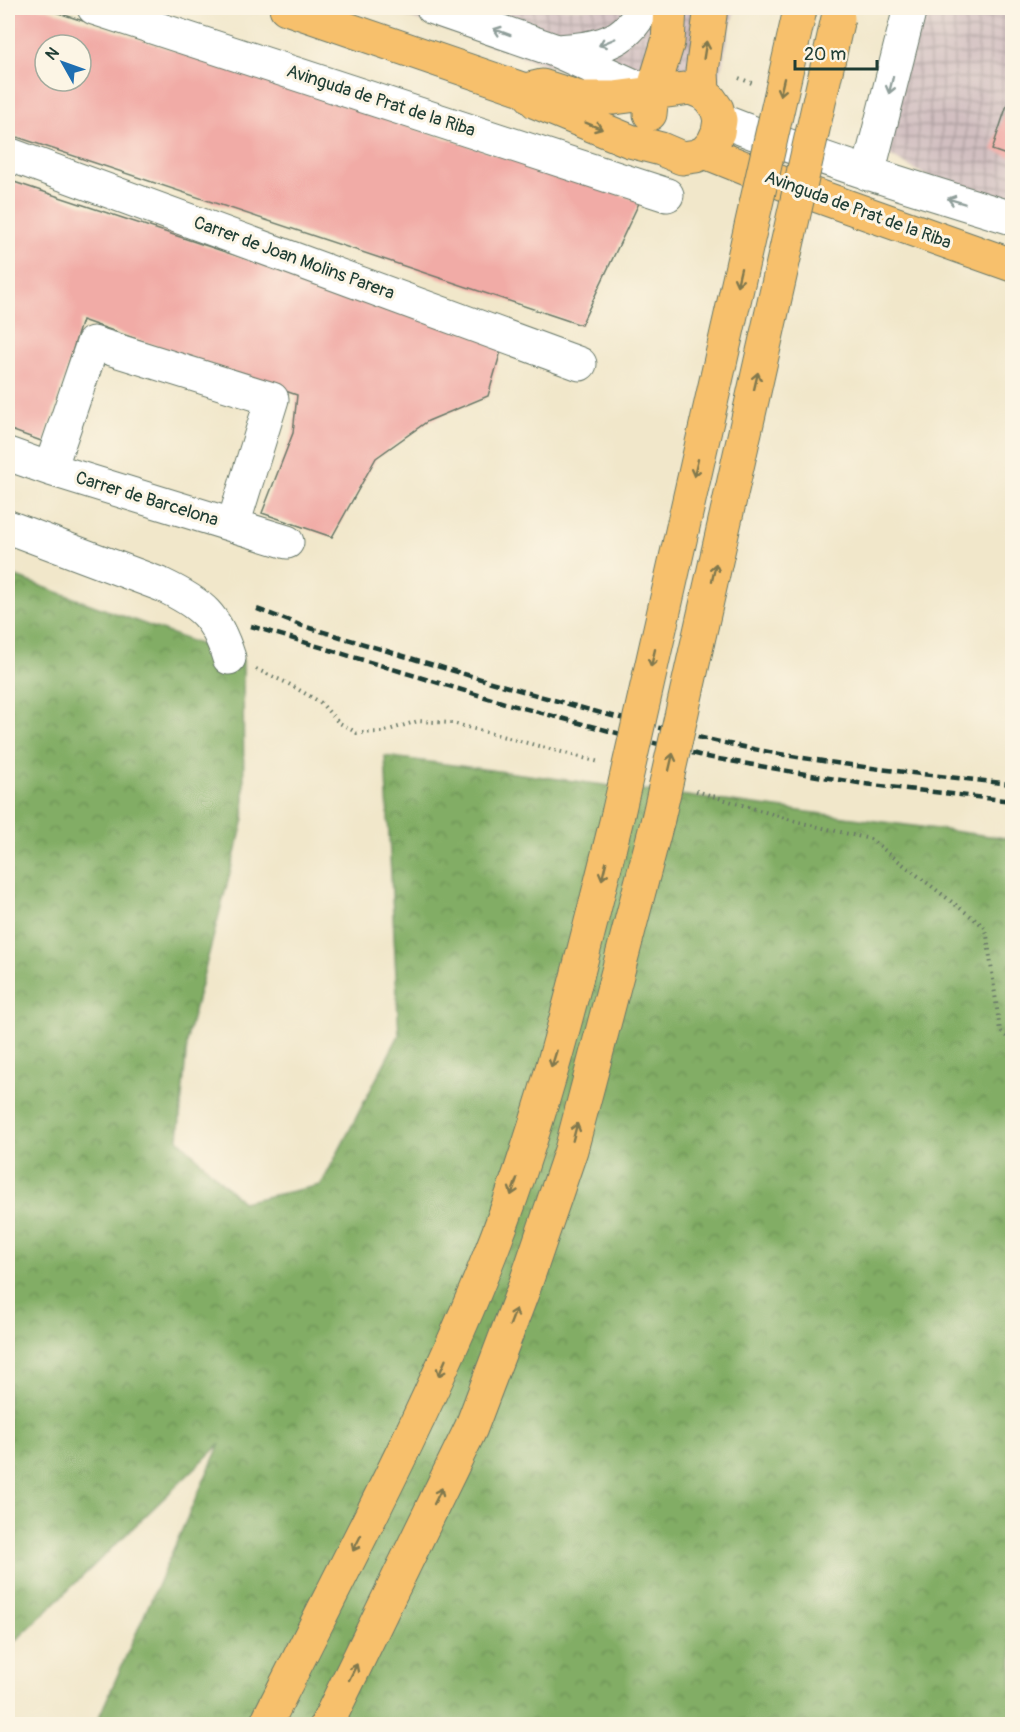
<svg xmlns="http://www.w3.org/2000/svg" width="1020" height="1732" font-family="Pangolin,sans-serif">
  <style>
    .industrial { fill: url(#industrial-grid) }
    .forest { fill: url(#forest-crowns); stroke: #50754c; stroke-width: 1.5 }
    .building { fill: #f1aba6; fill-rule: evenodd }
    .lines { fill: none; stroke-linecap: round; stroke-linejoin: round }
    .minor-casing { stroke: #687868; stroke-width: 35 }
    .major-casing { stroke: #687868; stroke-width: 35 }
    .highway-casing { stroke: #687868; stroke-width: 35 }
    .path { stroke: #687868; stroke-width: 4; stroke-dasharray: 1.5 4.5; stroke-linecap: butt }
    .minor { stroke: #fff; stroke-width: 33 }
    .major { stroke: #f7c06c; stroke-width: 33 }
    .highway { stroke: #f7c06c; stroke-width: 33 }
    .rail { stroke: #1f3d34; stroke-width: 4.5; stroke-dasharray: 9 4.5; stroke-linecap: butt }
    .highway-bridge-casing { stroke: #687868; stroke-width: 35; stroke-linecap: butt }
    .highway-bridge { stroke: #f7c06c; stroke-width: 33 }
    .oneway { stroke: #8f9e9a }
    .oneway2 { stroke: #80784d }
    .labels { text-anchor: middle; dominant-baseline: central; stroke-width: 6; stroke-linejoin: round; paint-order: stroke }
    .street-label { font-size: 18px; fill: #1f3d34; stroke: #fcf5e5 }
  </style>
  <defs>
    <pattern id="industrial-grid" width="8" height="8" patternUnits="userSpaceOnUse" patternTransform="scale(1.5)"><rect width="8" height="8" fill="#d2bfc1"/><path d="M0 4h8M4 0v8" fill="none" stroke="#aa9c9e"/></pattern>
    <pattern id="forest-crowns" width="20" height="18" patternUnits="userSpaceOnUse" patternTransform="scale(1.5)"><rect width="20" height="18" fill="#82ad65"/><path d="M2 6a3 3 0 1 1 6 0M12 15a3 3 0 1 1 6 0" fill="none" stroke="#6a8e54"/></pattern>
  </defs>
  <rect width="100%" height="100%" fill="#fcf5e5"/>
  <filter id="ink" filterUnits="userSpaceOnUse"><feTurbulence type="fractalNoise" baseFrequency=".0167" numOctaves="2"/><feDisplacementMap in="SourceGraphic" scale="12" xChannelSelector="R" yChannelSelector="G"/><feConvolveMatrix kernelMatrix="1 2 1 2 8 2 1 2 1" color-interpolation-filters="sRGB"/></filter>
  <filter id="wash" filterUnits="userSpaceOnUse"><feTurbulence type="fractalNoise" baseFrequency=".008" numOctaves="4" result="noise"/><feDisplacementMap in="SourceGraphic" scale="24" xChannelSelector="R" yChannelSelector="G"/><feGaussianBlur stdDeviation="1.35" result="paint"/><feColorMatrix in="noise" values="0 0 0 0 0 0 0 0 0 0 0 0 0 0 0 0 0 1.4 0 .05"/><feComposite in="paint" operator="in"/></filter>
  <g filter="url(#wash)">
    <rect width="100%" height="100%" fill="#f1e7ca"/>
    <path class="industrial" d="M381 8H735L717 87 598 83Z
      M895 8H1012V224L862 140Z"/>
    <path class="forest" d="M8 574 243 660 244 819 188 1034 178 1139 242 1202 321 1185 399 1035 385 756 1012 839V1724H96L220 1444 8 1648Z"/>
    <g id="blocks">
      <path class="building" d="M8 8H43L640 201 581 325 8 134ZM45 45H81V81H45Z
        M1012 90V157L992 150Z
        M8 180 503 344 488 396 428 421 376 458 332 537 262 513 293 433 297 395 82 320 44 442 8 429Z"/>
    </g>
  </g>
  <g filter="url(#ink)">
    <use href="#blocks" fill-opacity="0" stroke="#687868" stroke-width="1.5"/>
    <g class="lines">
      <defs>
        <path id="minor" d="M94 8 667 195
          M433 8 557 51 652 94
          M557 51C594 48 625 46 643 8
          M720 120C816 158 914 188 1012 218
          M8 154 580 364
          M868 174 910 8
          M8 454 50 469 287 542
          M50 469 93 343 272 399 233 525
          M8 527 162 585C202 604 216 616 229 658"/>
        <path id="major" d="M286 8 525 90 536 102 630 141 661 149 682 158 696 156 705 152 713 143 718 132 720 120 717 109 710 99 703 93 691 88 614 98H580L542 86 525 90
          M703 93 702 71 711 8
          M650 114 652 94 668 42 670 8
          M705 152 787 185 1012 265"/>
        <path id="highway" d="M266 1724C341 1573 422 1424 485 1267 544 1121 580 966 618 814
          M327 1724 471 1428 524 1288 571 1150 658 819"/>
      </defs>
      <use href="#minor" class="minor-casing"/>
      <use href="#major" class="major-casing"/>
      <use href="#highway" class="highway-casing"/>
      <path class="path" d="M739 78 754 84
        M256 669 287 683 320 702 338 722 357 733 382 732 418 721 452 723 599 762
        M696 791 798 822 870 839 986 928 1000 1031 1012 1040"/>
      <use href="#minor" class="minor"/>
      <use href="#major" class="major"/>
      <use href="#highway" class="highway"/>
      <path class="rail" d="M257 609 300 625C436 665 572 709 711 740 811 763 911 773 1012 784
        M251 626 508 704 707 757 864 784 1012 801"/>
      <defs>
        <path id="highway-bridge" d="M618 814 800 10
          M658 819 838 18"/>
      </defs>
      <use href="#highway-bridge" class="highway-bridge-casing"/>
      <use href="#highway-bridge" class="highway-bridge"/>
    </g>
    <defs><path id="oneway-shaft" d="M-6 0H5M1.5-3L5.5 0L1.5 3" fill="none" stroke-width="1.6" stroke-linecap="round" stroke-linejoin="round" transform="scale(1.5)"/></defs>
    <g class="oneway">
      <use href="#oneway-shaft" transform="translate(502 32) rotate(-160)"/>
      <use href="#oneway-shaft" transform="translate(607 42) rotate(157)"/>
      <use href="#oneway-shaft" transform="translate(891 85) rotate(104)"/>
      <use href="#oneway-shaft" transform="translate(956 201) rotate(-163)"/>
    </g>
    <g class="oneway2">
      <use href="#oneway-shaft" transform="translate(705 50) rotate(-81)"/>
      <use href="#oneway-shaft" transform="translate(782 87) rotate(103)"/>
      <use href="#oneway-shaft" transform="translate(594 126) rotate(22)"/>
      <use href="#oneway-shaft" transform="translate(739 277) rotate(103)"/>
      <use href="#oneway-shaft" transform="translate(756 381) rotate(-77)"/>
      <use href="#oneway-shaft" transform="translate(696 468) rotate(103)"/>
      <use href="#oneway-shaft" transform="translate(714 572) rotate(-77)"/>
      <use href="#oneway-shaft" transform="translate(653 658) rotate(103)"/>
      <use href="#oneway-shaft" transform="translate(671 762) rotate(-77)"/>
      <use href="#oneway-shaft" transform="translate(604 871) rotate(104)"/>
      <use href="#oneway-shaft" transform="translate(554 1059) rotate(107)"/>
      <use href="#oneway-shaft" transform="translate(575 1132) rotate(-75)"/>
      <use href="#oneway-shaft" transform="translate(514 1187) rotate(109)"/>
      <use href="#oneway-shaft" transform="translate(513 1317) rotate(-69)"/>
      <use href="#oneway-shaft" transform="translate(442 1368) rotate(113)"/>
      <use href="#oneway-shaft" transform="translate(438 1496) rotate(-64)"/>
      <use href="#oneway-shaft" transform="translate(357 1543) rotate(117)"/>
      <use href="#oneway-shaft" transform="translate(353 1672) rotate(-64)"/>
    </g>
  </g>
  <g class="labels">
    <g class="street-label">
      <text transform="translate(381 101) rotate(18)">Avinguda de Prat de la Riba</text>
      <text transform="translate(858 210) rotate(20)">Avinguda de Prat de la Riba</text>
      <text transform="translate(294 258) rotate(20)">Carrer de Joan Molins Parera</text>
      <text transform="translate(147 499) rotate(17)">Carrer de Barcelona</text>
    </g>
  </g>
  <rect width="1020" height="1732" fill="none" stroke="#fcf5e5" stroke-width="30"/>
  <g transform="translate(63 63) rotate(310)"><circle r="28" fill="#fcf5e5" stroke="#a4ab9e" stroke-width="1.5"/>
  <path d="M0-4.5L10 22L0 15L-10 22Z" fill="#1f6fb2"/>
  <text y="-9" font-size="16" font-weight="bold" text-anchor="middle" fill="#1f3d34">N</text>
  </g>
  <path d="M795 60v9h82v-9" fill="none" stroke="#1f3d34" stroke-width="3"/>
  <text x="804" y="60" font-size="18" fill="#1f3d34" stroke="#fcf5e5" stroke-width="4.5" paint-order="stroke">20 m</text>
</svg>
